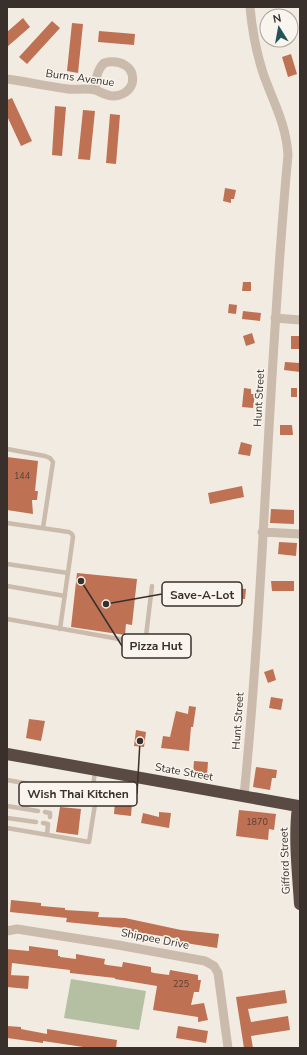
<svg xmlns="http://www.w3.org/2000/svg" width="307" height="1055" font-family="'Nunito Sans',sans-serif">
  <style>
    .green { fill: #b4c0a1 }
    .building { fill: #be7253 }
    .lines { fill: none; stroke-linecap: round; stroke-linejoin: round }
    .lane { stroke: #cabbad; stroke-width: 4.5 }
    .street { stroke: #cabbad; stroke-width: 9 }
    .highway { stroke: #594b43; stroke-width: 12 }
    .labels { text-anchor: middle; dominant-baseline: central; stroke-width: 3; stroke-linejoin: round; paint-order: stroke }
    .number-label { font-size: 9px; fill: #5a4035 }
    .street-label { font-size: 11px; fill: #39302b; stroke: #f9f4ed }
    .leader { fill: none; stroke: #39302b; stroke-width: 1.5 }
    .callout-dot { fill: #39302b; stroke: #f9f4ed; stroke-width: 1.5 }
    .callout { fill: #f9f4ed; stroke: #39302b; stroke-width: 1.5 }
    .callout-label { font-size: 12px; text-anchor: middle; font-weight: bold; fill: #39302b }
  </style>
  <rect width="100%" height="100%" fill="#f2ebe1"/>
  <path class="green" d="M71 979 146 991 139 1030 64 1018Z"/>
  <path class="building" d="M23 18 30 27 7 47V32Z
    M52 21 60 28 27 64 19 57Z
    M72 23 83 24 78 73 67 71Z
    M99 31 135 34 134 45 98 42Z
    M291 54 297 74 288 77 282 57Z
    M12 98 32 141 21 146 7 116V100Z
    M55 106 66 107 62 156 52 155Z
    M83 110 95 111 90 160 78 159Z
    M110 114 120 115 116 164 106 163Z
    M225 188 236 190 234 199H231V203L223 201Z
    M243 282H251V291H242Z
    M229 304 237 305 236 314 228 313Z
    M243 311 261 313 260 321 242 319Z
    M252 333 255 343 246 346 243 336Z
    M291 336H300V349H291Z
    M285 362 300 363V372L284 370Z
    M244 388 251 389V394H255L253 408 242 407Z
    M291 388H297V397H291Z
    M280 425H292L293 435H280Z
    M241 442 252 445 250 456 238 454Z
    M7 457 38 461 35 491H38L37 500H32L33 514 7 510Z
    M242 486 244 497 210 504 208 493Z
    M271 509 294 510V524L270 523Z
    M279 542 297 543 296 556 278 554Z
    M77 573 137 579 132 625 126 624 125 635 71 627Z
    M271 581H294V591H272Z
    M237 588 246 589 245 599H236Z
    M273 669 276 680 268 683 264 672Z
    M271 697 283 699 281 710 269 708Z
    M189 706 196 707 193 727H191L189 751 161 748 163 736 170 737 176 711 188 714Z
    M29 719 45 721 41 741 26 738Z
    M136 730 146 732 144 747 134 746Z
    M194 761 208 762 207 775 193 774Z
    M256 767 277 770 276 778H272L270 790 253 787Z
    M115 801 132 803 131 816 114 814Z
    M60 807 81 809 78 835 56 832Z
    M239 810 276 814 274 830 269 829 268 840 236 836Z
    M159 812 171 813 169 828 141 823 143 813 159 817Z
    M11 900 41 903V906L65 908V910L99 912 98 917 125 918 181 930 219 934 217 948 179 942 180 939 123 930 124 928 66 922 67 918 10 912Z
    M29 946 58 950V956H60V957L76 959V954L87 956 105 959 104 964 107 965 122 967 123 962 151 967V972L154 973 169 975 170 970 198 975V980H201L199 992H194L191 1005 204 1003 208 1020 198 1022V1017L153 1010 157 986 115 979V978L70 973V970L12 963 11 975H9L29 976 28 989 7 987V949L29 951Z
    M285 990 287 1003 248 1009 251 1022 288 1016 290 1030 251 1036 253 1048H244L236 997Z
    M7 1026 21 1027V1029L47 1034V1029L117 1040 116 1048H90L43 1041V1043L7 1038Z
    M178 1026 208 1031 206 1043 176 1038Z"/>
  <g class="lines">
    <path class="lane" d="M7 449 45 456 50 458 53 462 43 528
      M7 523 69 532 72 534 73 537 60 629
      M7 564 68 573
      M7 586 65 596
      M7 619 136 642C141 642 143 641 146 636L152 586
      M7 780 92 795 96 798 89 842 7 828
      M92 795 95 771
      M7 806 38 811
      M45 812 50 813V817
      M7 818 36 822
      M43 823 48 824 47 835"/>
    <path class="street" d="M7 79C27 82 47 86 68 89 76 90 87 88 95 90 101 92 106 96 113 96 121 96 129 92 132 84 136 66 119 59 104 63 97 70 95 81 96 90
      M275 318 300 320
      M262 532 300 534
      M244 796C265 583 268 368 288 155 286 123 273 102 263 73 256 51 252 30 250 7
      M7 931 17 929 118 945 205 961 214 966 218 973 228 1048"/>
    <path class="highway" d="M7 754 298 806C294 838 298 872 300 904"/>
  </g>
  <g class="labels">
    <g class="number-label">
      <text x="22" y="476">144</text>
      <text x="257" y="822">1870</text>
      <text x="181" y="984">225</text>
    </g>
    <g class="street-label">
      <text transform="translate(80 78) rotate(8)">Burns Avenue</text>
      <text transform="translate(259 398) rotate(-87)">Hunt Street</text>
      <text transform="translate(238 721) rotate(-86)">Hunt Street</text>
      <text transform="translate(184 772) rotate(10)">State Street</text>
      <text transform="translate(285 861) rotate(-92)">Gifford Street</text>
      <text transform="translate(155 939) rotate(11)">Shippee Drive</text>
    </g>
  </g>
  <path class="leader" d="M106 604L162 594M81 581L122 646M140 741L137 794"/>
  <g class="callout-dot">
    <circle cx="106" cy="604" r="4"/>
    <circle cx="81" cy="581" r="4"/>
    <circle cx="140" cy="741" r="4"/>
  </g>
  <g class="callout">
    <rect x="162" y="582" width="80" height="24" rx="4"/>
    <rect x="122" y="634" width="69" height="24" rx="4"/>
    <rect x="19" y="782" width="118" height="24" rx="4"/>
  </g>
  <g class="callout-label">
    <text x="202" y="599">Save-A-Lot</text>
    <text x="156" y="650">Pizza Hut</text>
    <text x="78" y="798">Wish Thai Kitchen</text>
  </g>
  <rect width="307" height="1055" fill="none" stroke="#39302b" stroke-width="16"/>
  <g transform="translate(279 28) rotate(349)"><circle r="19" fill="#f9f4ed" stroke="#aca69f"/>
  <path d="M0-3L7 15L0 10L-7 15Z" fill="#235258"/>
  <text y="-6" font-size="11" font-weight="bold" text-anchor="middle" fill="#39302b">N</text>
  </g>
</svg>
